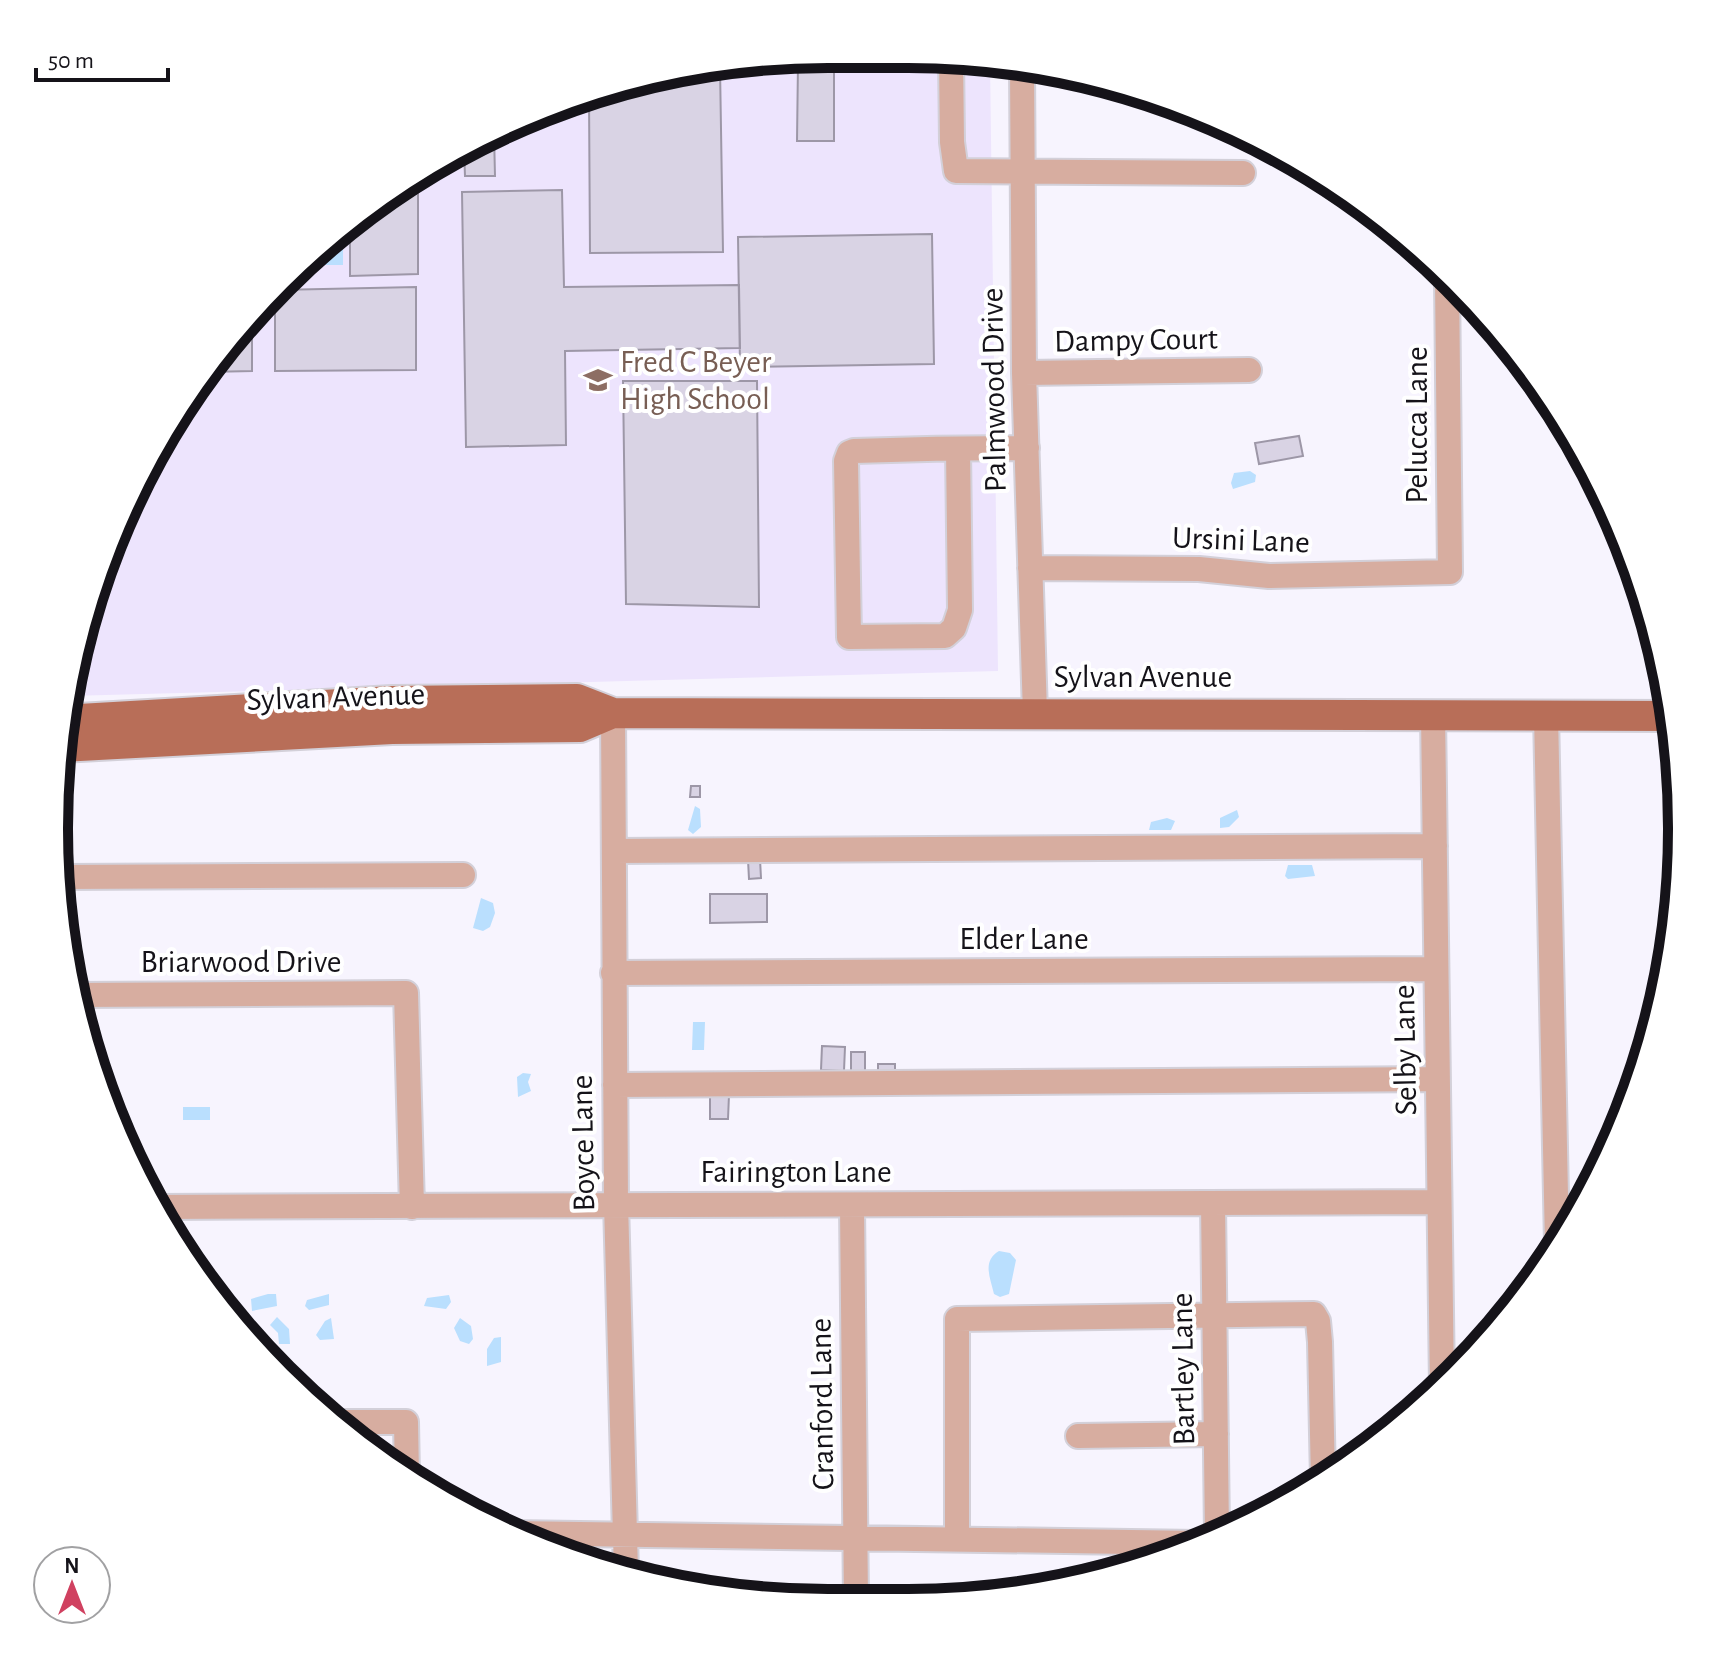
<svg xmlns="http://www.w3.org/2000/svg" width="1736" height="1657" font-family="'Alegreya Sans',sans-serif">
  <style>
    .built { fill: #ede4fd }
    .water { fill: #badffe }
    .building { fill: #d9d3e4; stroke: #9d97a7; stroke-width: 2 }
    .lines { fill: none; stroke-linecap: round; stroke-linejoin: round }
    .minor-casing { stroke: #d3d0d9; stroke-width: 28 }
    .major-casing { stroke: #d3d0d9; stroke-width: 34 }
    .minor { stroke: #d7ada0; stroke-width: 24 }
    .major { stroke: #b86e58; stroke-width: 30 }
    .labels { text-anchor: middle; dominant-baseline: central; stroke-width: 8; stroke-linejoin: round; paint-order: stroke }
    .street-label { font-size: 32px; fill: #151319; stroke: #fff }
    .education-label { font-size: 32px; fill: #785e54; stroke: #fff; text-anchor: start }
    .rim { fill: none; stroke: #151319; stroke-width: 10 }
  </style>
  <rect width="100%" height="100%" fill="#f7f4fe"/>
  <path class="built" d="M959 56 990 61 998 671 68 696 95 580 158 442 247 317 398 185 532 113 677 69Z"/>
  <path class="water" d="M343 233V265H306Z
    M1250 471 1256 475 1255 482 1233 489 1231 483 1234 473Z
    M695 806 700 809 701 827 693 834 688 830Z
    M1237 810 1239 817 1229 827 1220 828V818Z
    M1167 818 1175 821 1171 830H1149L1151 822Z
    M1288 865H1312L1315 876 1288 879 1285 876Z
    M481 898 493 903 495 913 490 927 483 931 473 928Z
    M693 1022H705L704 1050H692Z
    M523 1073 531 1074 528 1082 531 1091 518 1097 517 1077Z
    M183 1107H210V1120H183Z
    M999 1251 1010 1253 1016 1260 1009 1294 1000 1297 994 1294C990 1277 982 1261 999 1251Z
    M268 1294H276L277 1306 252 1311 251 1299Z
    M329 1294V1305L309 1310 305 1306 307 1300Z
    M449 1295 451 1302 446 1309 424 1306 427 1298Z
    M277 1317 289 1329 290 1344H279L278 1333 270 1325Z
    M331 1318 334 1339 320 1340 316 1335 325 1321Z
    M460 1318 471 1326 473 1339 469 1344 460 1341 454 1328Z
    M501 1337V1362L487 1366V1349L494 1338Z
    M1089 1563H1118L1117 1571 1089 1575Z"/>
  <path class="building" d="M834 62V141H797L798 63Z
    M720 67 723 252 590 253 589 96 677 69Z
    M494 133 495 176H465L464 149Z
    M562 190 564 287 739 285 740 348 565 351 566 445 466 447 462 192Z
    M388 194H418V274L350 276V227Z
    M932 234 934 364 740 367 738 237Z
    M416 287V370L275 371V293L277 290Z
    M252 313V371L208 372 247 317Z
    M623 381H757L759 607 626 604Z
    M1299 436 1303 456 1259 464 1255 443Z
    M691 786H700V797H690Z
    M760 859 761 878 749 879 748 860Z
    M710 894H767V922L710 923Z
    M822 1046 845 1047 844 1071 821 1070Z
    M851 1052H865V1076H851Z
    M878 1064H895V1076H878Z
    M710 1095H729L728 1119H710Z"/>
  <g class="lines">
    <defs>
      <path id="minor" d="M951 56 952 142 956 171 1243 173
        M1022 66 1024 373 1035 713
        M1024 373 1249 370
        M958 449 960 610 954 628 945 636 849 637 846 461 849 453 854 451C912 449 969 448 1027 448
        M1030 568 1199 569 1269 576 1450 572 1447 278
        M613 713 616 1203 626 1572
        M1433 714 1442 1386
        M1546 714 1557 1244
        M615 851 1435 846
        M61 877 463 875
        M613 973 1436 969
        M76 995 406 993 412 1207
        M615 1085 1437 1079
        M1213 1203 1217 1535
        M852 1205 856 1602
        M154 1207 1439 1202
        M340 1422H406L407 1477
        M1078 1436 1216 1434
        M512 1533 1197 1543
        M957 1539V1319L1314 1314 1318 1321 1320 1342 1323 1479"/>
      <path id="major" d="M62 720 392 701 577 699 613 713 1673 716
        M61 747 392 729 580 727 613 713"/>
    </defs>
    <use href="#minor" class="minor-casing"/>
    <use href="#major" class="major-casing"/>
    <use href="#minor" class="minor"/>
    <use href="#major" class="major"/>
  </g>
  <defs>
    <symbol id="school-bare" viewBox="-9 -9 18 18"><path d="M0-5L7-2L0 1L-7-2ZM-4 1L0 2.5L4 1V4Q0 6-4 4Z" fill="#8d6e63" stroke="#fff" stroke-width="2.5" paint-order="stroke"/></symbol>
  </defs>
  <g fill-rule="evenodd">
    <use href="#school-bare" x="578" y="360" width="40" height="40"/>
  </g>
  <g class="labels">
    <g class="street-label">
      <text transform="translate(1136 340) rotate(-1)">Dampy Court</text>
      <text transform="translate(994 390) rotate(-91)">Palmwood Drive</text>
      <text transform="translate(1417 425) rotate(-90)">Pelucca Lane</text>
      <text transform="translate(1241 540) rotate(2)">Ursini Lane</text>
      <text x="1143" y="677">Sylvan Avenue</text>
      <text transform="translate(336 697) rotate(-2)">Sylvan Avenue</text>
      <text x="1024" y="939">Elder Lane</text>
      <text x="241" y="962">Briarwood Drive</text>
      <text transform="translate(1405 1050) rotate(-91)">Selby Lane</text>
      <text transform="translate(583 1143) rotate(-91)">Boyce Lane</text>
      <text x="796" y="1172">Fairington Lane</text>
      <text transform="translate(1183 1369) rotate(-91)">Bartley Lane</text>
      <text transform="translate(822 1404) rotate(-91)">Cranford Lane</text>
    </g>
    <g class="education-label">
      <text x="620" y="362">Fred C Beyer<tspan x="620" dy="37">High School</tspan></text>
    </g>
  </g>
  <path d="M0 0H1736V1657H0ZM828 68H908A760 760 0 0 1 1668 828V829A760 760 0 0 1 908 1589H828A760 760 0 0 1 68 829V828A760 760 0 0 1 828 68Z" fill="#fff" fill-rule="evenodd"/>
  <path class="rim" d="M828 68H908A760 760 0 0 1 1668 828V829A760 760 0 0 1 908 1589H828A760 760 0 0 1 68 829V828A760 760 0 0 1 828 68Z"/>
  <g transform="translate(72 1585)"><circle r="38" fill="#ffffff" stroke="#a1a1a3" stroke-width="2"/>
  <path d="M0-6L14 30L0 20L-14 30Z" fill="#d04160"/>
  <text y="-12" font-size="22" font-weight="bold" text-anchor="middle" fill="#151319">N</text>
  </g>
  <path d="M36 68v12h132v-12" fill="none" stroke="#151319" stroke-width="4"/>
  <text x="48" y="68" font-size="24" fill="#151319" stroke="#ffffff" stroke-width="6" paint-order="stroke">50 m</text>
</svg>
